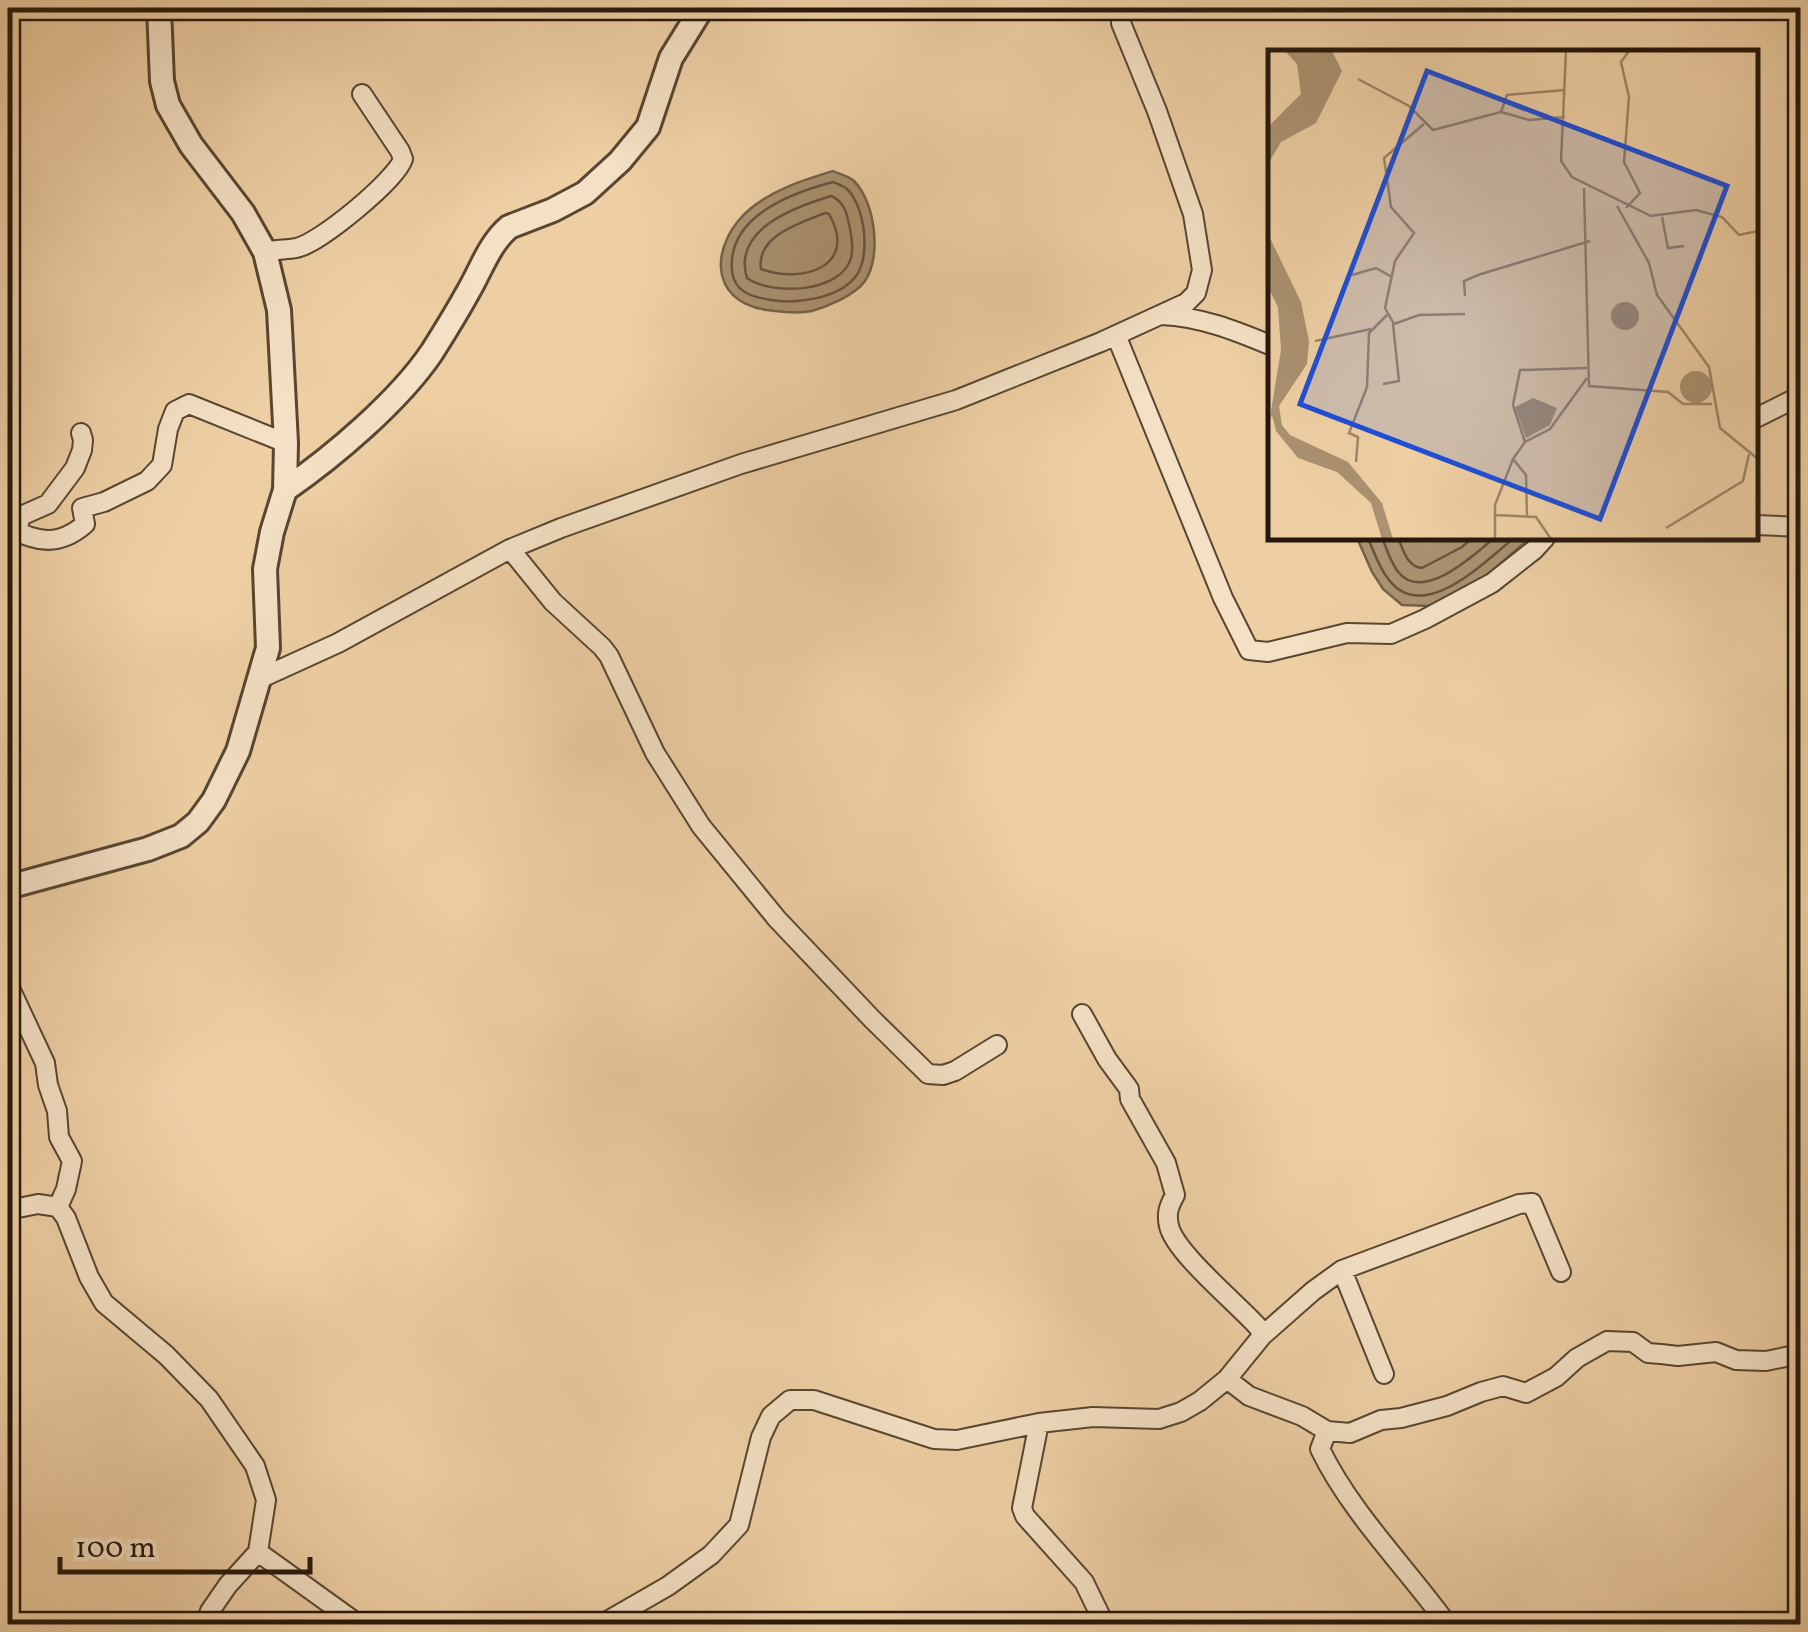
<svg xmlns="http://www.w3.org/2000/svg" width="1808" height="1632" font-family="Vollkorn,serif">
  <style>
    .water { fill: #aa9170; stroke: #756148; stroke-width: 2.5 }
    .lines { fill: none; stroke-linecap: round; stroke-linejoin: round }
    .shore { stroke: #68543e; stroke-width: 2.5 }
    .minor-casing { stroke: #584632; stroke-width: 22 }
    .tertiary-casing { stroke: #584632; stroke-width: 28 }
    .minor { stroke: #f4e0c4; stroke-width: 18 }
    .tertiary { stroke: #f4e0c4; stroke-width: 22 }
    .inset-river { fill: none; stroke: #aa9170; stroke-width: 5 }
    .inset-road { fill: none; stroke: #9e8667; stroke-width: 2.5 }
    .view { fill: #1d4ed8; fill-opacity: 0.15; stroke: #1d4ed8; stroke-width: 5 }
    .inset-edge { fill: none; stroke: #26180c; stroke-width: 5 }
  </style>
  <rect width="100%" height="100%" fill="#eecfa4"/>
  <filter id="stains"><feTurbulence type="fractalNoise" baseFrequency=".002" numOctaves="4"/><feColorMatrix values="0 0 0 0 .2 0 0 0 0 .09 0 0 0 0 .02 0 0 0 .5 -.17"/></filter>
  <radialGradient id="worn" r=".72"><stop offset=".6" stop-color="#630" stop-opacity="0"/><stop offset="1" stop-color="#630" stop-opacity=".3"/></radialGradient>
  <path class="water" d="M833 171C839 174 849 176 854 181 875 202 882 256 865 281 855 295 829 306 812 311 798 314 781 312 767 310 706 301 711 242 750 209 774 189 804 180 833 171Z
    M1357 538H1530L1485 577 1432 606 1402 605 1383 589 1372 572Z"/>
  <g class="lines">
    <path class="shore" d="M833 182C837 184 844 186 847 189 865 206 871 256 856 276 839 299 796 304 771 300 752 297 734 292 732 271 727 217 791 193 833 182Z
      M831 196C841 200 846 209 848 220 851 232 854 246 851 258 841 293 772 296 747 278 732 229 795 207 831 196Z
      M825 213 829 214C859 267 802 284 761 269 756 236 800 223 825 213Z
      M1368 538C1374 552 1379 568 1389 580 1424 625 1485 561 1514 538
      M1382 538C1387 549 1391 564 1399 573 1424 602 1474 555 1494 538
      M1398 538C1403 549 1407 567 1422 568L1462 547 1472 538"/>
    <defs>
      <path id="minor" d="M265 252C276 249 286 250 296 248 319 244 396 180 403 159L400 151 362 94
        M1162 315C1201 317 1234 330 1270 345
        M1116 335 1223 598 1249 650 1268 652 1347 633 1391 634 1425 619 1492 583 1534 550 1545 538
        M1756 418 1800 396
        M1756 525 1800 527
        M17 531 21 516 48 504 75 468 82 450 83 440 81 433
        M8 533C18 531 21 534 31 537 52 544 69 538 85 524L82 508 104 502 147 481 162 465 168 429 175 411 189 404 286 443
        M510 549 553 602 602 647 609 656 655 753 701 826 777 919 872 1019 928 1074 943 1075 955 1071 997 1045
        M259 679 338 643 510 549 561 528 741 464 956 400 1101 342 1186 303 1196 293 1202 270 1193 214 1157 111 1121 23 1122 8
        M8 984 45 1063 48 1085 57 1111 59 1137 72 1161 66 1189 58 1207
        M8 1210 38 1204 58 1207 66 1218 89 1277 104 1303 166 1355 209 1399 255 1466 266 1500 258 1552 228 1585 210 1611 206 1624
        M1342 1270 1384 1374
        M1262 1336 1313 1291 1342 1270 1519 1204 1532 1203 1561 1272
        M1227 1379 1249 1396 1302 1416 1327 1431 1350 1433 1381 1420 1401 1418 1447 1406 1481 1392 1503 1386 1526 1393 1556 1377 1577 1358 1607 1341 1633 1342 1648 1353 1661 1354 1678 1356 1716 1352 1736 1360 1766 1361 1800 1354
        M1039 1423 1022 1508 1025 1516 1084 1582 1101 1617
        M1327 1431 1320 1449C1351 1513 1405 1566 1447 1624
        M258 1552 358 1624
        M602 1624 668 1586 711 1555 739 1525 761 1437 771 1416 790 1400H814L934 1439 957 1440 1039 1423 1093 1417 1159 1419 1181 1412 1200 1401 1227 1379 1262 1336 1259 1328C1239 1305 1175 1253 1169 1226 1166 1213 1169 1206 1175 1195L1166 1163 1130 1099 1129 1089 1107 1059 1082 1014"/>
      <path id="tertiary" d="M285 490C334 456 399 401 432 352 444 333 457 312 468 292 481 270 489 244 509 227L553 210 585 193 620 161 648 127 671 58 702 8
        M8 887 148 849 181 836 198 822 214 800 238 751 268 648 265 569 272 532 285 490 286 443 279 310 265 252 243 213 191 145 168 105 162 81 159 8"/>
    </defs>
    <use href="#minor" class="minor-casing"/>
    <use href="#tertiary" class="tertiary-casing"/>
    <use href="#minor" class="minor"/>
    <use href="#tertiary" class="tertiary"/>
  </g>
  <g transform="translate(1268 50)">
    <rect width="490" height="490" fill="#eecfa4"/>
    <path d="M17 1H64L74 21 48 73 13 92 0 114V77L33 44 29 14ZM0 184 33 252 41 291 39 314 11 356 14 375 22 385 80 412 114 453 125 489H114L103 453 69 422 30 408 8 381 3 361 13 300 10 257 0 237ZM343 266a14 14 0 1 1 28 0a14 14 0 1 1-28 0ZM412 337a16 16 0 1 1 32 0a16 16 0 1 1-32 0ZM265 348 289 358 282 375 258 388 247 357Z" fill="#aa9170"/>
    <path class="inset-river" d="M5 367 10 336"/>
    <path class="inset-road" d="M298 1 293 111 304 127 383 166 428 160 454 167 471 185 490 181M90 29 141 56 165 80 233 62 239 45 297 40M233 62 261 70 297 67M156 74 116 108 123 157 146 183 127 211 117 258 126 274 151 265 197 264M316 138 321 336 400 342 415 354H444M349 156 381 213 389 245 441 317 452 378 490 409M358 158 372 143 356 112 361 47 353 12 361 1M394 167 400 198 416 196M84 225 108 218 124 227M197 246 196 231 210 225 322 191M47 291 103 279M115 334 131 331 125 274M257 392 245 355 252 320 319 318M245 409 258 425 259 466M88 412 90 387 81 383 99 337 101 283 119 265M227 465 268 467 283 489M398 478 475 431 481 404M227 489V455L245 409 257 392 282 379 319 328"/>
    <path class="view" d="M159 21 459 136 332 469 32 354Z"/>
    <rect width="490" height="490" class="inset-edge"/>
  </g>
  <rect width="1808" height="1632" fill="none" stroke="#eecfa4" stroke-width="40"/>
  <rect x="10" y="10" width="1788" height="1612" fill="none" stroke="#26180c" stroke-width="5"/>
  <rect x="20" y="20" width="1768" height="1592" fill="none" stroke="#26180c" stroke-width="2.5"/>
  <path d="M60 1557v15h250v-15" fill="none" stroke="#26180c" stroke-width="5"/>
  <text x="75" y="1557" font-size="30" fill="#26180c" stroke="#f4e0c4" stroke-width="8" paint-order="stroke">100 m</text>
  <rect width="100%" height="100%" filter="url(#stains)"/>
  <rect width="100%" height="100%" fill="url(#worn)"/>
</svg>
